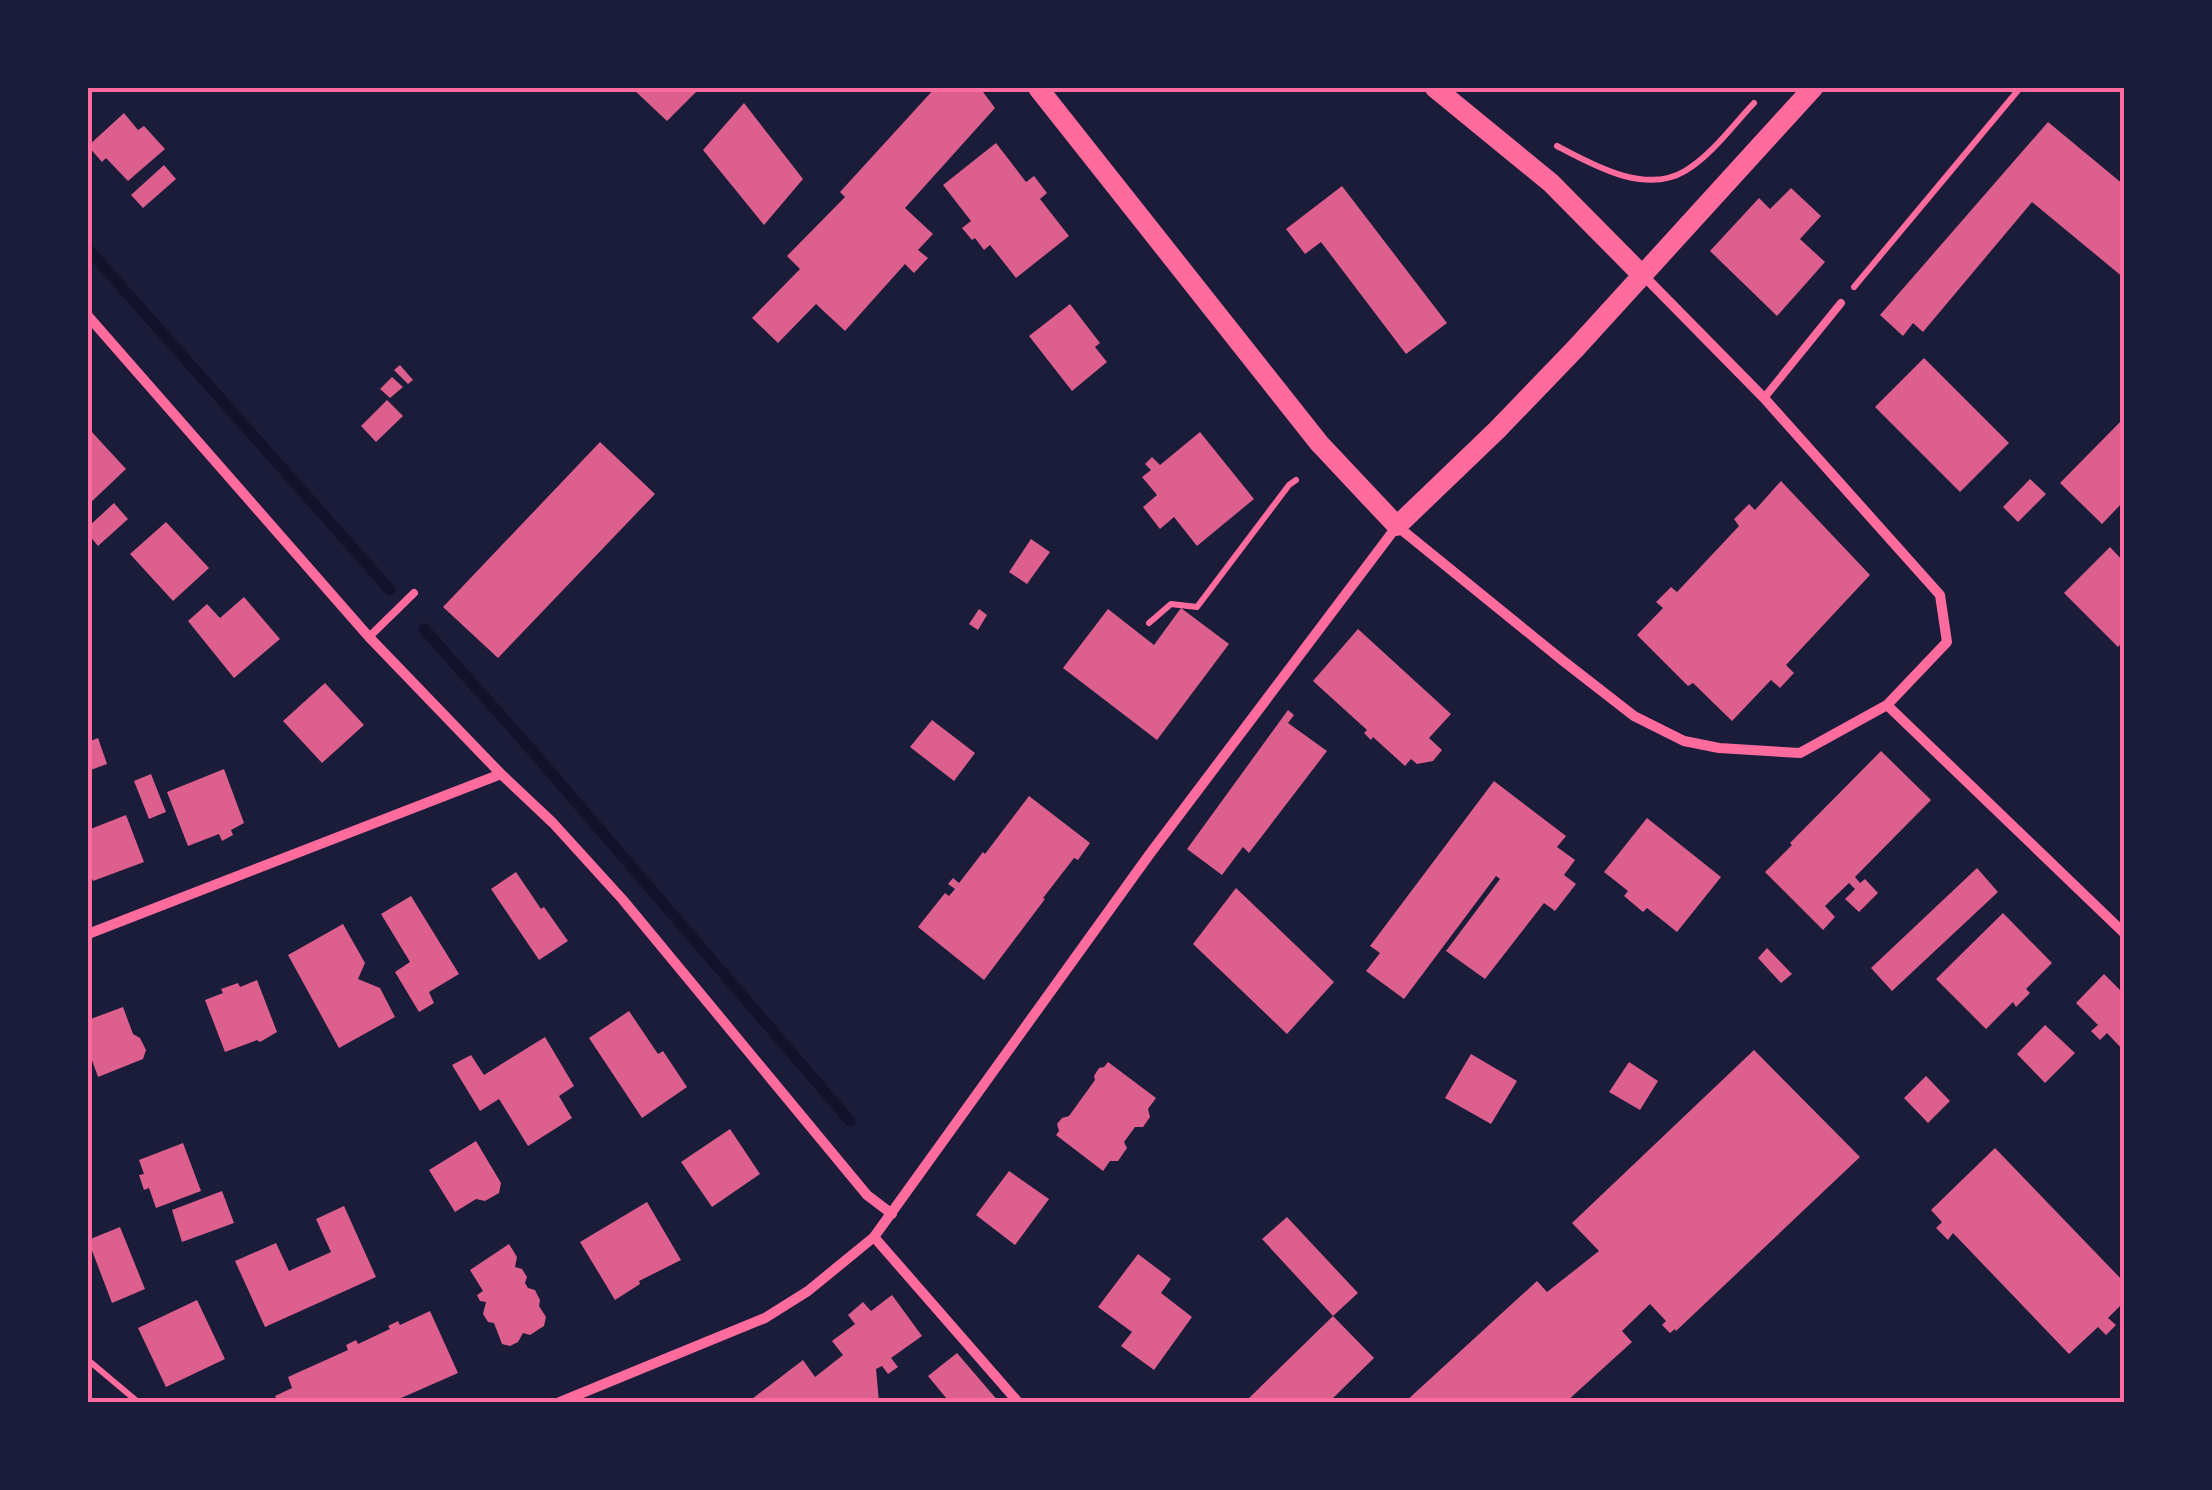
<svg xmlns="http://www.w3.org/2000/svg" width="2212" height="1490" font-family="'Zilla Slab',serif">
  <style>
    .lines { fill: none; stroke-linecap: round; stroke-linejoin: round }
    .stream { stroke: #12122b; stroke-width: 11 }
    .building { fill: #dd5f8e }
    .path { stroke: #ff6b9d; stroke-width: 6 }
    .service { stroke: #ff6b9d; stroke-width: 8 }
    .minor { stroke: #ff6b9d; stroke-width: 10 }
    .secondary { stroke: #ff6b9d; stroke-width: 20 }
    .neatline { fill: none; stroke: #ff6b9d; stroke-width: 4 }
  </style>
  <rect width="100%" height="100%" fill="#1b1b3a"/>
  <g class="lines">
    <path class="stream" d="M88 249 390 590
      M424 629 528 746 850 1121"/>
  </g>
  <path class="building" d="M632 88H700L667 121Z
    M935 88H980L995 108 905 208 933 234 918 250 928 258 914 273 905 264 845 331 816 304 778 343 752 318 800 269 787 256 845 197 840 192Z
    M744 103 803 179 764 225 703 150Z
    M124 113 138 130 144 126 165 149 128 181 106 158 102 162 88 146Z
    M2048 122 2124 185V278L2032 202 1923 332 1913 323 1903 336 1880 315Z
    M996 143 1026 182 1034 176 1047 193 1040 199 1069 236 1016 278 990 245 984 250 975 238 972 240 962 228 971 221 943 185Z
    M164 165 176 179 143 208 131 195Z
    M1342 186 1447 323 1406 354 1321 242 1305 254 1286 229Z
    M1791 188 1821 216 1800 239 1825 262 1777 316 1710 251 1759 198 1770 209Z
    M1070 304 1100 343 1095 347 1107 362 1072 391 1029 336Z
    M1924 358 2009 443 1960 492 1875 407Z
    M400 365 413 380 408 384 394 370Z
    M392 377 403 387 390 398 380 389Z
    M387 400 403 416 376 442 361 426Z
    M2124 418V501L2102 524 2060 483Z
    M91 431 126 469 88 505V434Z
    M1200 432 1254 499 1197 546 1174 517 1160 529 1143 507 1157 495 1142 477 1151 470 1145 464 1152 457 1160 465Z
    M600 442 655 494 498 658 443 607Z
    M2030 479 2046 494 2018 522 2003 507Z
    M1781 481 1870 575 1786 665 1794 673 1780 688 1771 680 1732 721 1693 683 1688 686 1637 635 1663 608 1656 602 1671 587 1677 592 1739 526 1734 519 1749 504 1755 510Z
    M114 503 128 519 98 546 88 534V527Z
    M166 522 209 568 173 601 130 554Z
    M1031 539 1050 552 1027 584 1009 572Z
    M2110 547 2124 562V641L2118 647 2064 593Z
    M244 597 280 639 234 678 188 621 207 604 220 618Z
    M1181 608 1229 644 1157 740 1063 668 1108 609 1154 645Z
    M979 609 987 615 978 630 969 624Z
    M1358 629 1451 714 1429 738 1442 750 1433 761 1417 764 1411 759 1405 766 1373 737 1371 740 1364 733 1367 730 1313 681Z
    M325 683 364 725 322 763 283 721Z
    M1288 710 1294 715 1288 723 1327 751 1249 853 1243 847 1222 875 1187 849Z
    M932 720 975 753 954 781 910 747Z
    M98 738 107 764 88 771V742Z
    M1881 751 1931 800 1855 877 1860 883 1865 879 1878 893 1859 912 1845 899 1855 889 1849 883 1825 906 1835 917 1823 930 1765 872 1792 845 1790 843Z
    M224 769 244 823 231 830 233 835 222 841 219 834 188 846 167 792Z
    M151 774 166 812 149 819 134 781Z
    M1494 781 1566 836 1557 847 1575 860 1564 875 1576 884 1555 911 1544 903 1485 979 1446 951 1500 879 1496 876 1404 999 1366 971 1380 953 1370 946Z
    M1029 796 1090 843 1078 860 1074 858 1043 898 1045 899 984 980 918 927 945 893 949 896 955 889 948 884 953 878 959 883 983 852 985 854Z
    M126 815 144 862 93 881 88 867V830Z
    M1647 818 1721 877 1677 932 1647 908 1643 912 1624 896 1628 891 1604 872Z
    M1977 868 1998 892 1892 991 1871 968Z
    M516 872 541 909 544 907 568 941 539 960 491 889Z
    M1236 888 1334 982 1287 1034 1193 944Z
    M411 896 459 974 429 992 434 1003 419 1012 395 972 410 962 381 914Z
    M2003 913 2052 963 2026 989 2030 993 2016 1007 2013 1002 1986 1029 1936 979Z
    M343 924 365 963 358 979 380 988 395 1017 339 1048 288 955Z
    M1767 948 1792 974 1781 983 1758 958Z
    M2104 974 2124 994V1051L2107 1033 2100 1040 2091 1031 2098 1025 2076 1003Z
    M257 980 277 1032 260 1042 257 1040 225 1052 205 1000 223 993 221 989 238 983 240 987Z
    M123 1007 133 1034 140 1038 146 1050 143 1059 98 1077 88 1049V1020Z
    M629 1011 658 1054 663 1051 687 1087 642 1118 589 1038Z
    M2045 1025 2075 1053 2045 1083 2017 1054Z
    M545 1037 574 1086 559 1096 572 1118 528 1146 499 1099 480 1111 452 1065 471 1055 484 1075Z
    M1754 1050 1860 1157 1676 1331 1675 1329 1670 1333 1662 1325 1666 1321 1650 1304 1622 1331 1632 1342 1566 1402H1405L1537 1281 1547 1292 1599 1251 1572 1223Z
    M1471 1054 1517 1081 1491 1124 1445 1098Z
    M1108 1062 1156 1098 1148 1109 1150 1117 1143 1127H1135L1124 1142 1127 1148 1118 1161H1110L1103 1171 1056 1135 1059 1131 1057 1124 1062 1118 1069 1116 1095 1080 1094 1076 1099 1068 1104 1067Z
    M1629 1062 1658 1081 1640 1110 1609 1092Z
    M1926 1076 1950 1101 1928 1123 1904 1098Z
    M730 1129 760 1174 712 1207 681 1162Z
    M476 1141 501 1183 499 1193 485 1201 476 1199 455 1212 429 1170Z
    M183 1143 201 1191 156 1208 149 1188 144 1190 139 1175 144 1174 139 1160Z
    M1995 1148 2124 1282V1302L2108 1318 2116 1325 2106 1335 2098 1327 2069 1354 1953 1233 1948 1240 1936 1228 1942 1222 1931 1210Z
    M1009 1171 1049 1199 1015 1245 976 1215Z
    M222 1191 234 1223 182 1242 172 1210Z
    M647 1202 681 1260 639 1281 640 1284 615 1300 580 1242Z
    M344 1206 376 1277 265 1327 235 1261 276 1243 289 1271 331 1252 316 1219Z
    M1287 1217 1358 1293 1333 1316 1262 1239Z
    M120 1227 145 1289 112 1303 88 1240Z
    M509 1244 517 1257 515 1267 522 1269 527 1277 525 1283 528 1288 535 1290 540 1300 539 1306 546 1317 544 1326 530 1335 523 1333 518 1342 510 1346 502 1344 494 1323 488 1322 483 1314 486 1302 480 1301 477 1295 483 1291 470 1270Z
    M1138 1254 1171 1279 1161 1293 1192 1317 1154 1370 1121 1346 1132 1332 1098 1307Z
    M892 1295 922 1336 891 1358 898 1367 888 1374 882 1366 876 1369 879 1402H748L803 1360 815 1377 843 1355 832 1341 855 1324 848 1315 863 1302 871 1311Z
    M197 1300 225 1359 166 1387 138 1328Z
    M430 1311 458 1373 392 1402H278L275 1396 292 1388 288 1377 348 1350 346 1345 356 1340 358 1344 390 1329 388 1326 398 1321 400 1325Z
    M1333 1316 1374 1358 1329 1402H1245Z
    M957 1353 999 1402H942L947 1399 928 1376Z"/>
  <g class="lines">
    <path class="path" d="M1557 146C1593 165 1645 195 1685 171 1712 155 1733 125 1754 103
      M1854 287 2020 88
      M1149 623 1171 604 1197 607 1289 485 1296 480
      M88 1360 138 1402"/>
    <path class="service" d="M1764 398 1841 303
      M369 637 414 593"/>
    <path class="minor" d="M88 316 369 637 501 774 553 823 623 900 867 1195 892 1214
      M1887 705 2124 933
      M88 934 501 774
      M874 1237 1018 1402
      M560 1402 765 1318 808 1291 874 1237 1149 855 1397 526 1562 660 1634 716 1684 741 1719 748 1800 753 1887 705 1947 642 1940 595 1764 398 1643 275"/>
    <path class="secondary" d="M1038 88 1319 443 1397 526 1497 430 1576 348 1813 88
      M1435 88 1551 183 1641 274"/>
  </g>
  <rect width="2212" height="1490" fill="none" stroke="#1b1b3a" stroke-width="180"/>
  <rect x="90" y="90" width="2032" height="1310" class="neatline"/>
</svg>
